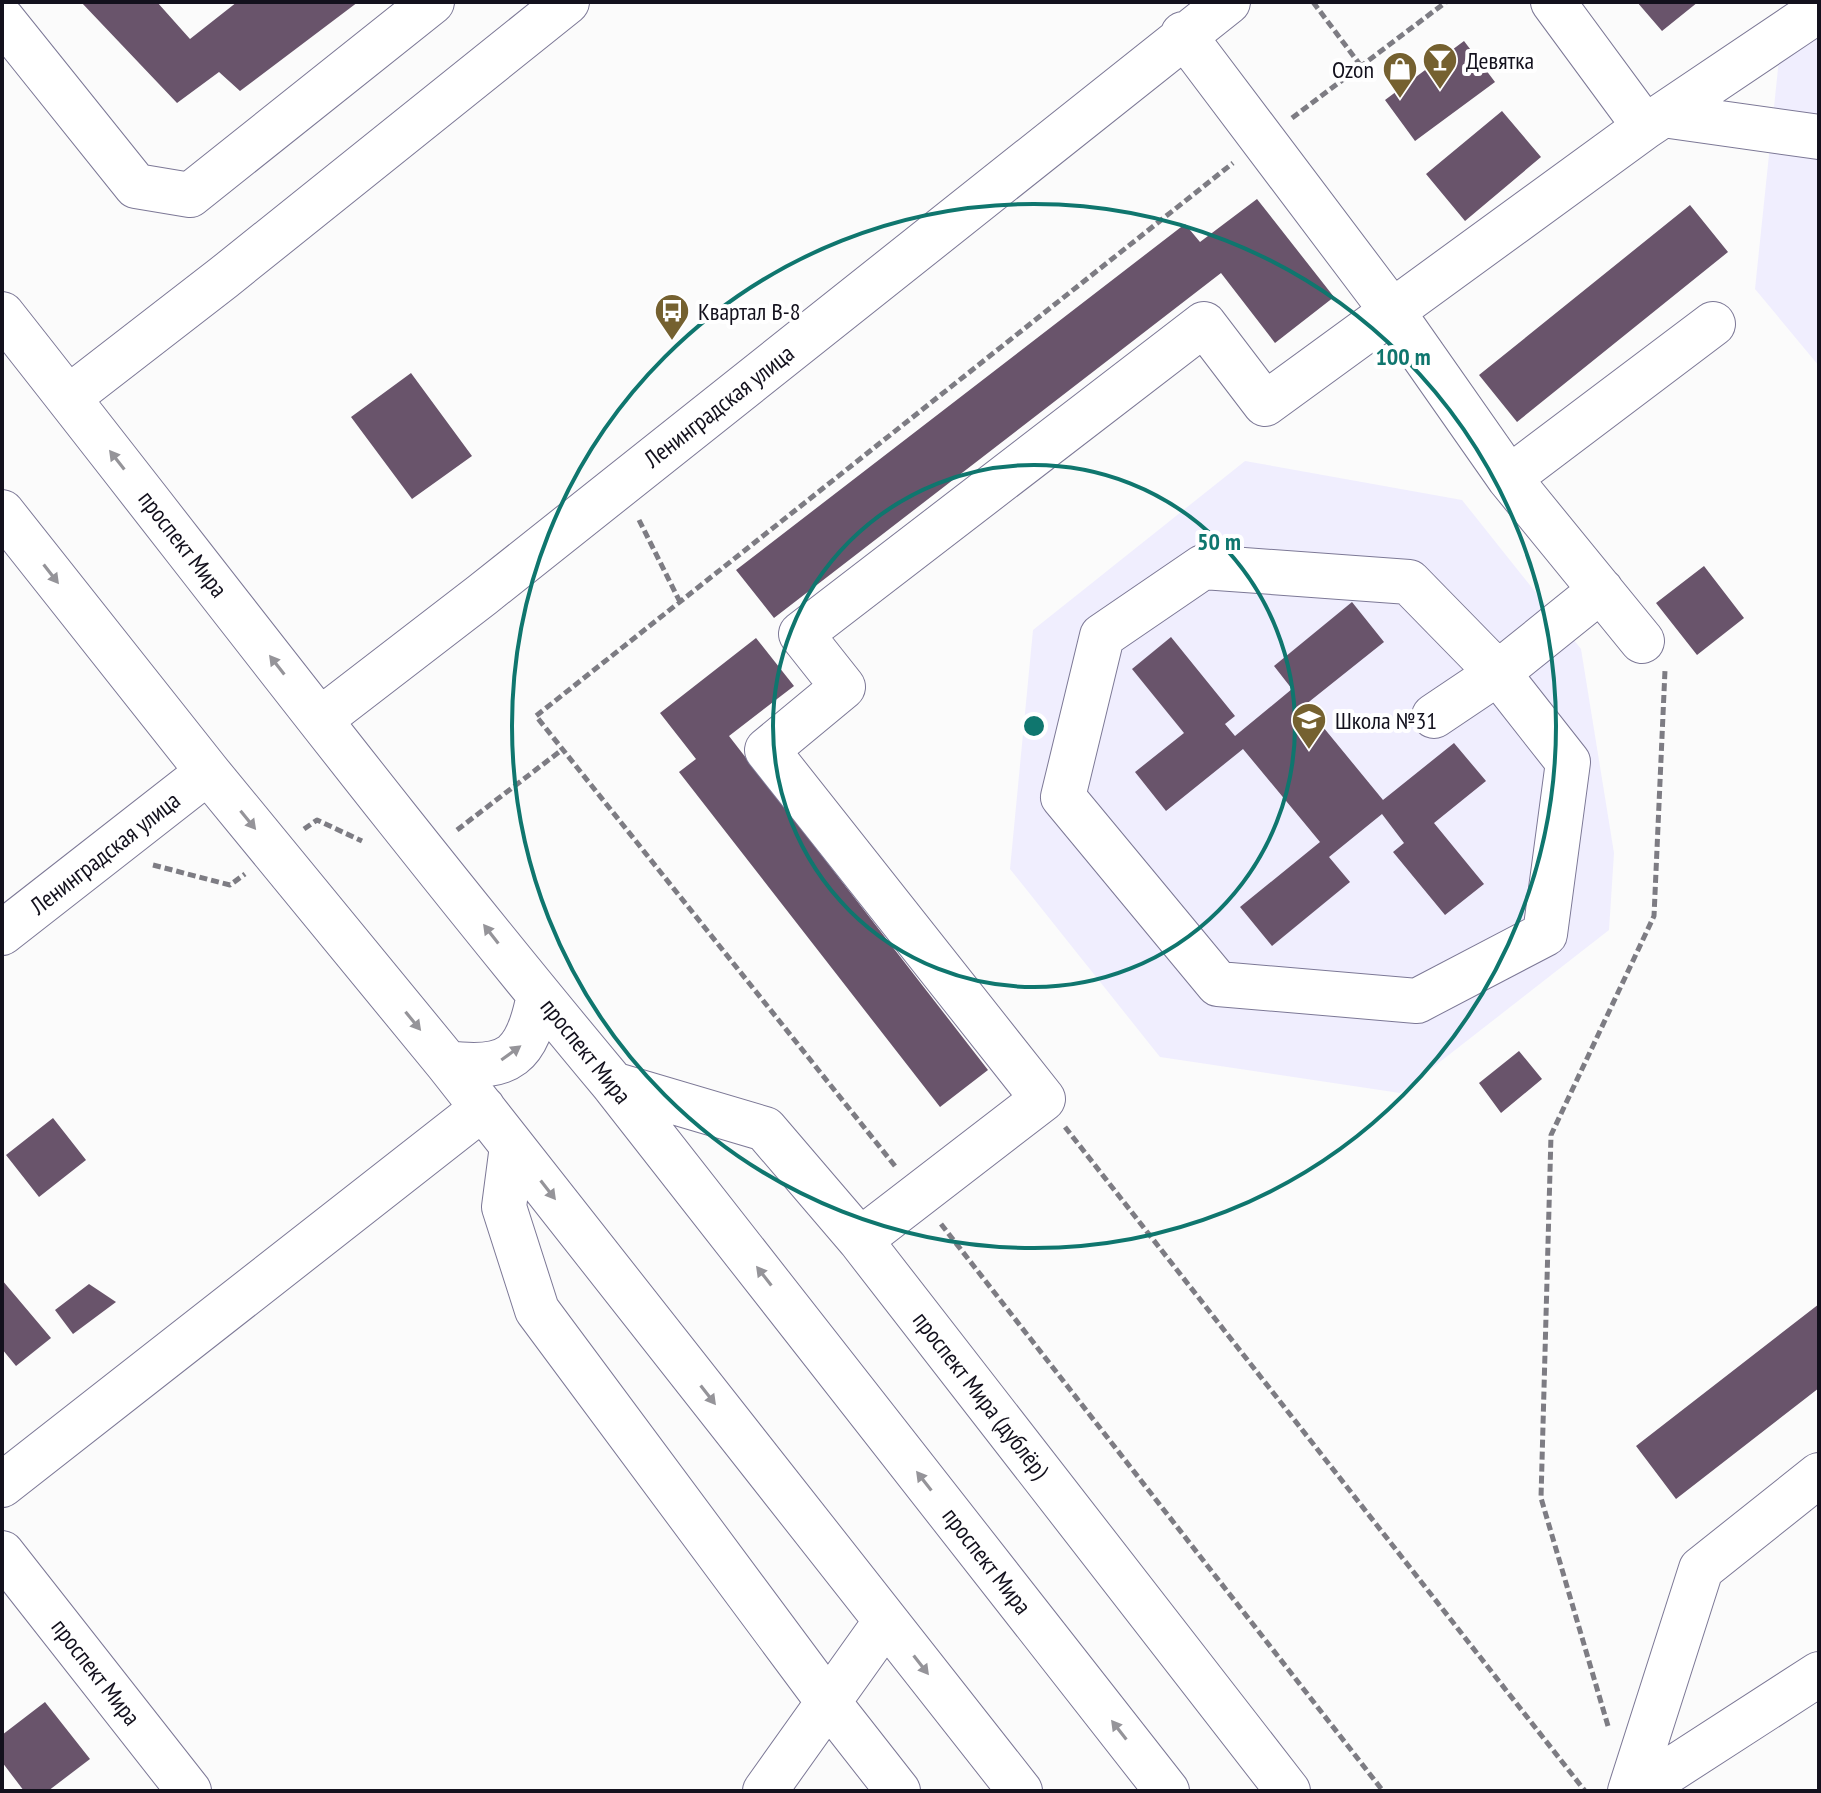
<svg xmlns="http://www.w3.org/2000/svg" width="1821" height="1793" font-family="'PT Sans Narrow',sans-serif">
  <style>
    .built { fill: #f0eefe }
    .building { fill: #69546b }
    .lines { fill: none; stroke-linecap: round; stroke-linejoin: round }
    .minor-casing { stroke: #7c7896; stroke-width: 46 }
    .path { stroke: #7d7c83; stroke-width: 5; stroke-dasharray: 8 4; stroke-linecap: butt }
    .minor { stroke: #fff; stroke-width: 44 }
    .oneway { fill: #959499 }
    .ring { fill: none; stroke: #0f766e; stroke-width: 4 }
    .labels { text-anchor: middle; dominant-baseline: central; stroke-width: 8; stroke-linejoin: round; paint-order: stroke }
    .poi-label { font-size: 24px; fill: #13111d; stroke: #fff; text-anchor: start }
    .street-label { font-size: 24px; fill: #13111d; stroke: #fff }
    .centre { fill: #0f766e; stroke: #fff; stroke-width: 4 }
    .ring-label { font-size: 24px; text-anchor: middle; font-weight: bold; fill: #0f766e; stroke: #fff; stroke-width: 8; stroke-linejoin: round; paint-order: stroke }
  </style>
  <rect width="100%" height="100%" fill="#fbfbfb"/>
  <path class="built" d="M1819 11V366L1755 289 1781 40Z
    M1245 461 1462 500 1581 649 1614 853 1609 930 1400 1093 1160 1057 1010 869 1033 630Z"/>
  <path class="building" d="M81 2H157L190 39 237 2H358L240 91 219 72 177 103Z
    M1637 2H1698L1662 31Z
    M1464 41 1495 82 1415 141 1385 100Z
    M1502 111 1541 157 1465 221 1426 174Z
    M1257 199 1334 297 1275 343 1221 273 774 618 736 570 1185 224 1200 242Z
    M1690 205 1728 252 1517 422 1479 375Z
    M411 373 472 456 412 499 351 417Z
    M1704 566 1744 618 1697 655 1656 603Z
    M1352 602 1384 642 1305 705 1383 800 1454 743 1486 781 1434 823 1484 884 1445 915 1393 852 1404 843 1382 814 1329 857 1350 882 1272 946 1240 907 1320 842 1243 749 1166 811 1135 772 1184 733 1132 669 1171 637 1235 716 1225 724 1235 736 1292 689 1274 666Z
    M756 638 794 686 729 736 988 1070 940 1107 679 772 696 759 660 713Z
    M1519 1051 1542 1079 1501 1113 1479 1083Z
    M53 1118 86 1160 39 1197 6 1155Z
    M2 1280 51 1338 16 1366 2 1349Z
    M89 1284 116 1302 73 1334 55 1310Z
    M1819 1304V1388L1676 1499 1636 1446Z
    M45 1702 90 1759 48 1791H24L2 1762V1735Z"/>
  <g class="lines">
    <defs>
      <path id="minor" d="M1553 2 1645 127
        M2 19 136 186 190 195 432 2
        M1183 34 1392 311 1509 478 1642 641
        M1663 115 1819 137
        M2 314C205 571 403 833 613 1084L1167 1791
        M68 398 223 278 567 2
        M1509 478 1713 324
        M2 512 208 772 447 1063 1020 1791
        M1203 567 1409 582 1498 673 1568 762 1545 934 1417 1001 1218 984 1063 797 1102 636Z
        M1434 716 1498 673 1601 590
        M321 719 482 595 1228 2
        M2 933 208 772
        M447 1063C511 1071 527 1056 539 995
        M613 1084 765 1129 860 1240 1288 1791
        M512 1146 504 1207 537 1310 829 1703 898 1791
        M860 1240 1043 1099 767 750 843 687 801 634 1204 324 1265 404 1645 127 1819 10
        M2 1485 483 1108
        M2 1553 189 1791
        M765 1791 886 1621
        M1630 1791 1701 1569 1819 1475
        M1638 1791 1819 1674"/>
    </defs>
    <use href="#minor" class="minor-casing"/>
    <path class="path" d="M1313 2 1361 66
      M1292 118 1446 2
      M639 520 680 602
      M304 829 317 820 362 841
      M457 830 563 749
      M153 865 230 885 245 874
      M1065 1127 1585 1791
      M895 1166 536 716 1233 163
      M941 1224 1383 1791
      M1608 1726 1541 1498 1551 1135 1654 916 1665 670"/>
    <use href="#minor" class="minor"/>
  </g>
  <defs><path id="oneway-solid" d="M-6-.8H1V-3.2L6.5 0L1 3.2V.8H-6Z" transform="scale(2)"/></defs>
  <g class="oneway">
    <use href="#oneway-solid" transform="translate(117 460) rotate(-128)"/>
    <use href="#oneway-solid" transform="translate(51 574) rotate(52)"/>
    <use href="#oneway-solid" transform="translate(277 665) rotate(-128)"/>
    <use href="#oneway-solid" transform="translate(248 820) rotate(51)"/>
    <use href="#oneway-solid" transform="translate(491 934) rotate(-128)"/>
    <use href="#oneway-solid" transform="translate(413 1021) rotate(51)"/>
    <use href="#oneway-solid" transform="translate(511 1053) rotate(-36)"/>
    <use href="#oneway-solid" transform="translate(548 1190) rotate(52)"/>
    <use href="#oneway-solid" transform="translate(764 1276) rotate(-128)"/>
    <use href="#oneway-solid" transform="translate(708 1395) rotate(52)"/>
    <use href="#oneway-solid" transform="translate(924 1481) rotate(-128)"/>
    <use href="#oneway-solid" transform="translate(921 1665) rotate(52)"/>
    <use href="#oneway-solid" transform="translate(1119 1730) rotate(-128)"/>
  </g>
  <g class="ring">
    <circle cx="1034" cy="726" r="261"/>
    <circle cx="1034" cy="726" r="522"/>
  </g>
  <defs>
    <symbol id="bar-pin" viewBox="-11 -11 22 30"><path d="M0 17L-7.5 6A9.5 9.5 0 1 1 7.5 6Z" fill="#756130" stroke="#fff"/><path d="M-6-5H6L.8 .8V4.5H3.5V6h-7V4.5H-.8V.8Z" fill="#fff"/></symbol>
    <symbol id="shop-pin" viewBox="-11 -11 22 30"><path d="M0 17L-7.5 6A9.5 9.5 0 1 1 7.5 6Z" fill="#756130" stroke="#fff"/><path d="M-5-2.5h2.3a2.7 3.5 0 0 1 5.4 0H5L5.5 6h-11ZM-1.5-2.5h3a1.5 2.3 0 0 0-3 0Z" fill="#fff"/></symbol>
    <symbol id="bus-pin" viewBox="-11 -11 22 30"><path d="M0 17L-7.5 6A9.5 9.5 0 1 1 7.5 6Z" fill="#756130" stroke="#fff"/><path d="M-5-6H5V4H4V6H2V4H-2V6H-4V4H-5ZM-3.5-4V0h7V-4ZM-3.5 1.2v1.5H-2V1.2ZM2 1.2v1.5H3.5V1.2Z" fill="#fff"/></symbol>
    <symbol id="school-pin" viewBox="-11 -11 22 30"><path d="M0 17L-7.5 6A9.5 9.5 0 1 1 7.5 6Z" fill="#756130" stroke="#fff"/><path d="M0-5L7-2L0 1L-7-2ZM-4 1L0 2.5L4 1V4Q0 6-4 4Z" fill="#fff"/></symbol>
  </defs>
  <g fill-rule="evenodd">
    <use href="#bar-pin" x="1420" y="40" width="40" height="54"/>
    <use href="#shop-pin" x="1380" y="49" width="40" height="54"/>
    <use href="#bus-pin" x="652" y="291" width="40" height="54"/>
    <use href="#school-pin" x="1289" y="700" width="40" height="54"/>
  </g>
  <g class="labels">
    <g class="poi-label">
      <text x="1466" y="60">Девятка</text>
      <text x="1374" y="69" text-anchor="end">Ozon</text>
      <text x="698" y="311">Квартал В-8</text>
      <text x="1335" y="720">Школа №31</text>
    </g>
    <g class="street-label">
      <text transform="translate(719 406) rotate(-38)">Ленинградская улица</text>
      <text transform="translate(183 544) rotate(52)">проспект Мира</text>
      <text transform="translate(105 853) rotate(-38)">Ленинградская улица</text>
      <text transform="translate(586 1051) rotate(51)">проспект Мира</text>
      <text transform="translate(981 1395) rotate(52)">проспект Мира (дублёр)</text>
      <text transform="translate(987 1561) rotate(52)">проспект Мира</text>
      <text transform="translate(96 1672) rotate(52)">проспект Мира</text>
    </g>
  </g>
  <circle cx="1034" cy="726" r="12" class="centre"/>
  <g class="ring-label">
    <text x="1403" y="365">100 m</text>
    <text x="1219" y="550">50 m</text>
  </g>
  <rect width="1821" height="1793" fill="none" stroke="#13111d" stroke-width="8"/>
</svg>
